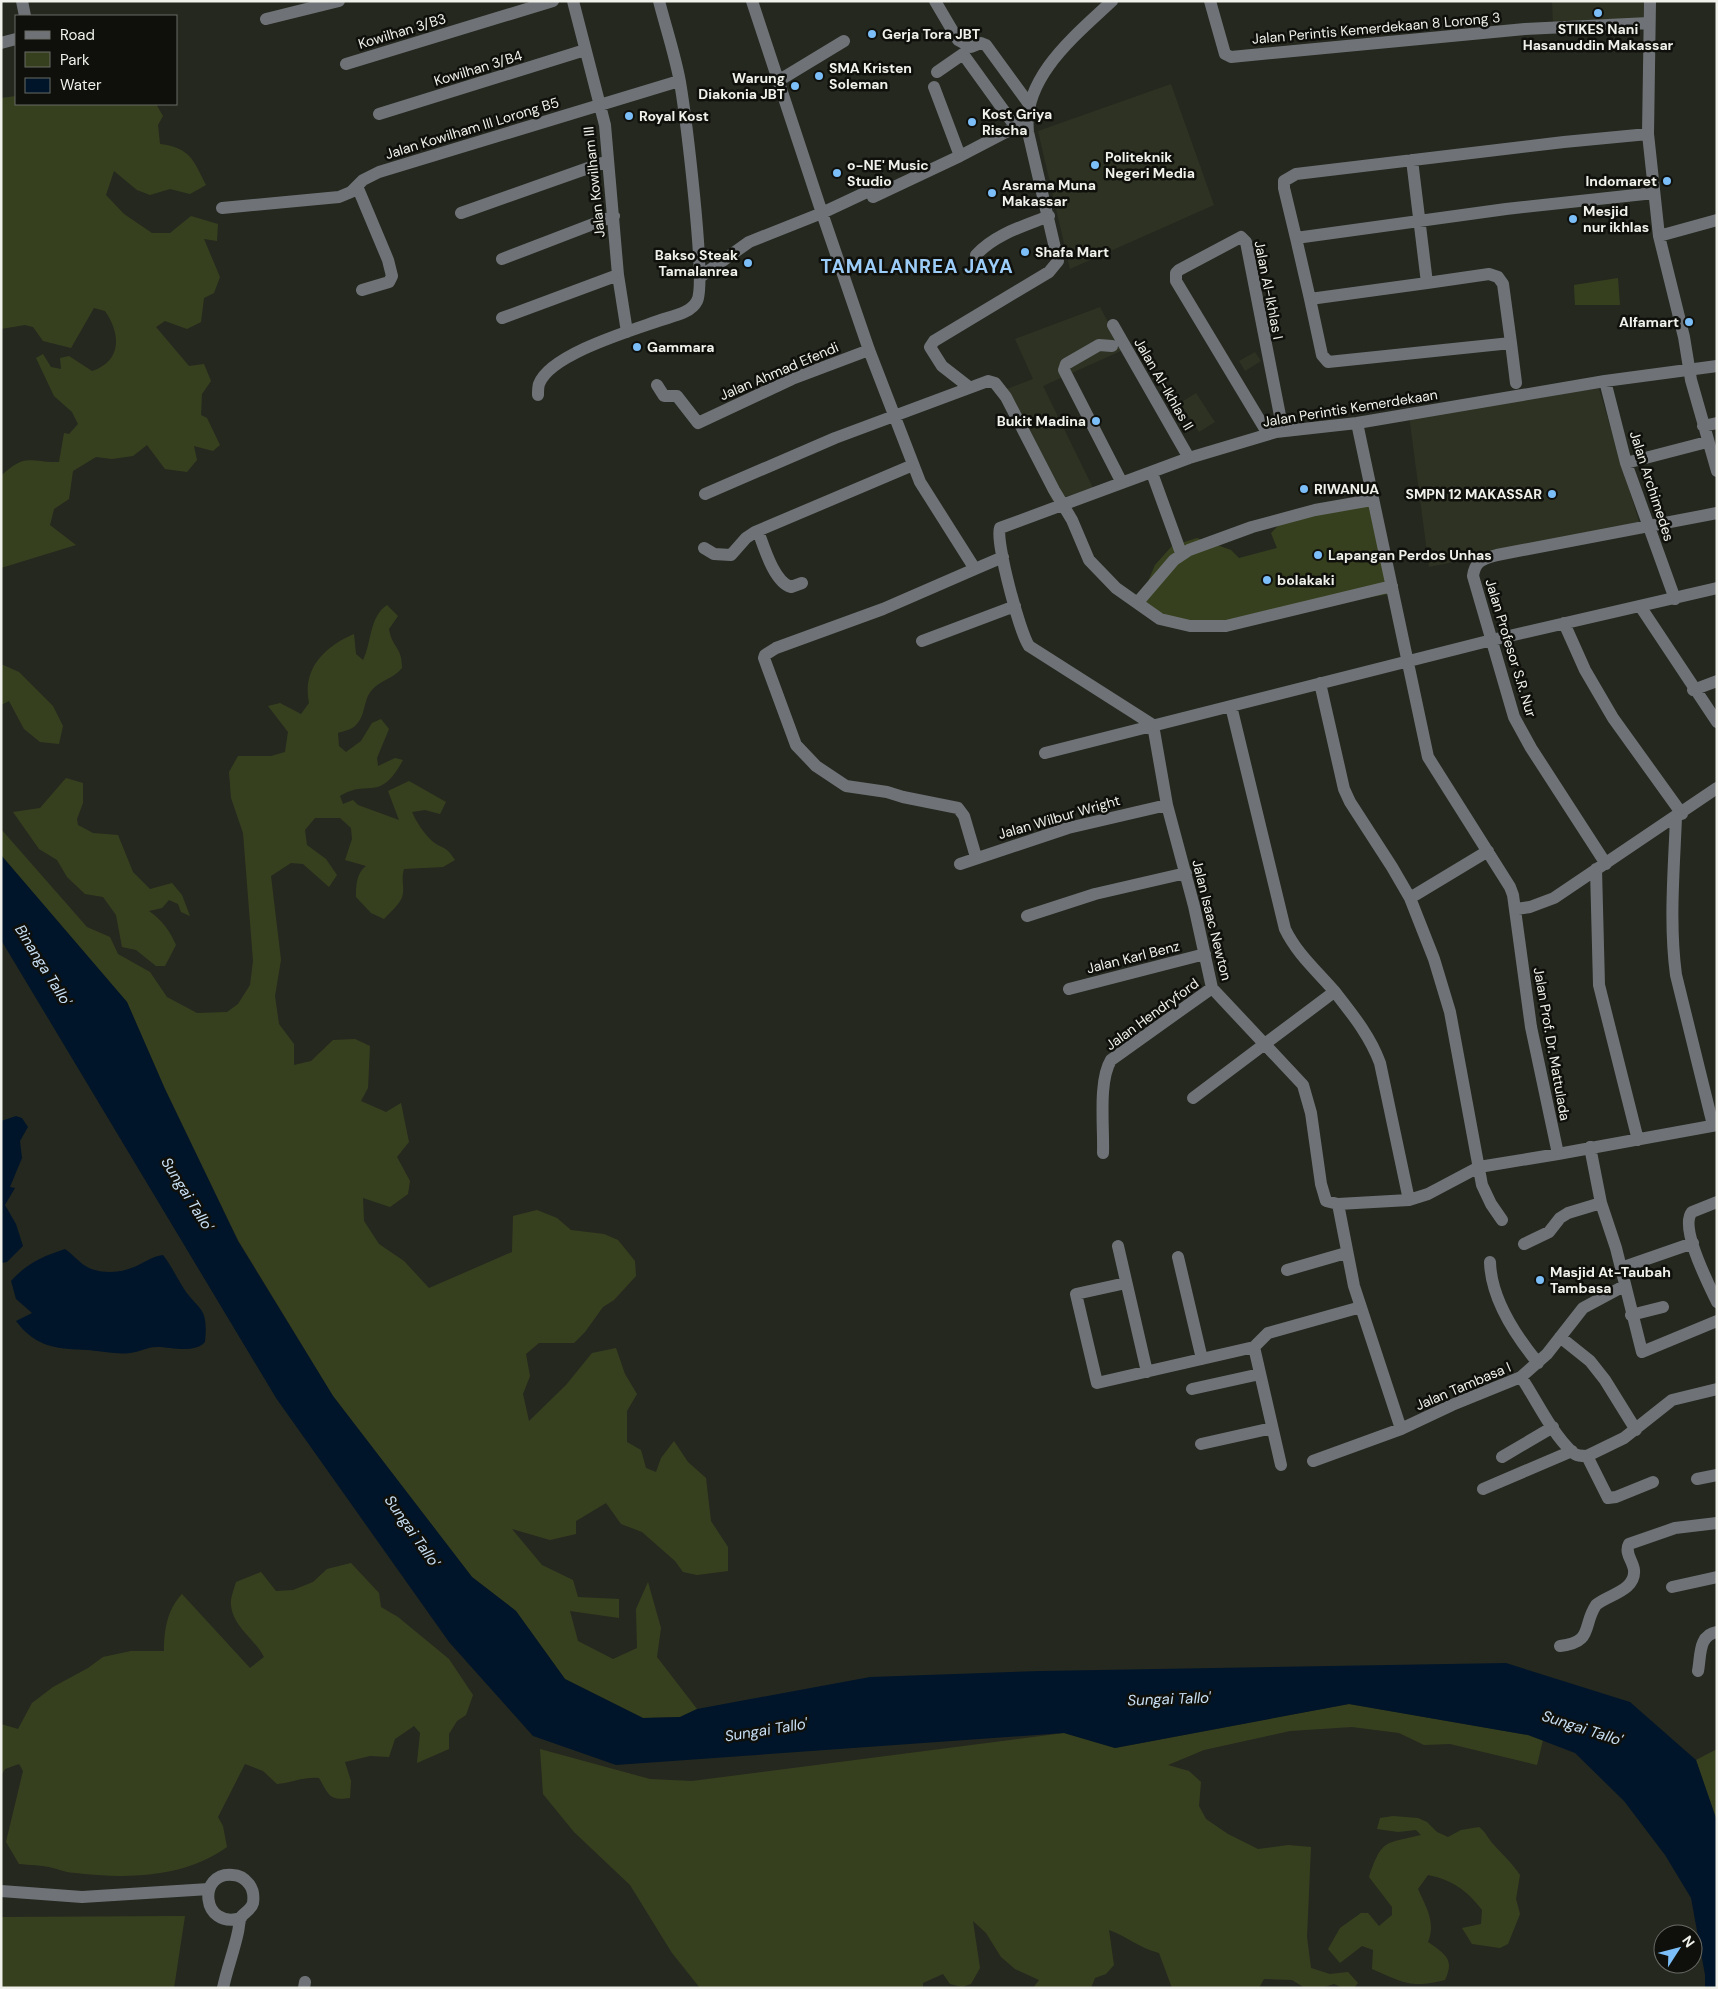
<svg xmlns="http://www.w3.org/2000/svg" width="1718" height="1989" font-family="'DM Sans',sans-serif">
  <style>
    .built { fill: #2e3223 }
    .green { fill: #37401e }
    .water { fill: #001529 }
    .lines { fill: none; stroke-linecap: round; stroke-linejoin: round }
    .minor { stroke: #6f7377; stroke-width: 12 }
    .poi-dot { fill: #7bbef8; stroke: #0f100c; stroke-width: 2 }
    .labels { text-anchor: middle; dominant-baseline: central; stroke-width: 5; stroke-linejoin: round; paint-order: stroke }
    .street-label { font-size: 14px; fill: #eff1ea; stroke: #0f100c }
    .poi-label { font-size: 14px; font-weight: bold; fill: #eff1ea; stroke: #0f100c; text-anchor: start }
    .water-label { font-size: 15px; font-style: italic; fill: #c9e0f5; stroke: #0f100c }
    .district-label { font-size: 19px; font-weight: bold; letter-spacing: 1px; fill: #9ccdf9; stroke: #0f100c }
  </style>
  <rect width="100%" height="100%" fill="#25281f"/>
  <path class="built" d="M1552 1H1644L1643 24H1553Z
    M1171 84 1214 205 1070 269 1038 131Z
    M1100 307 1123 350 1043 386 1093 488 1052 501 1001 391 1033 379 1015 339Z
    M1255 352 1261 361 1245 371 1239 361Z
    M1599 389 1640 525 1429 567 1408 408Z
    M1196 393 1215 422 1199 432 1180 403Z"/>
  <path class="green" d="M16 96V104H156L163 116 158 125 160 144C190 148 193 159 206 185L190 194 170 189 150 195 137 190 114 171 106 195 124 214 152 233H170L191 216 218 224 217 241 204 239 220 277 214 293 204 298 201 322 187 329 165 321 156 327 189 366 204 364 211 381 202 394 201 415 207 418 220 445 213 451 194 446 197 460 187 472 165 469 147 445 133 456 112 459 96 457 73 471 69 499 54 509 50 525 76 545 1 568V476C27 452 29 463 59 462L64 433 69 434 78 424 72 412 54 396 36 358 43 354 51 367 61 369 60 358 69 356 92 371C122 361 121 334 105 311L94 308 71 348 43 341 33 327 25 325 1 329V98Z
    M1618 278 1620 305H1575L1574 285Z
    M1367 499 1389 594 1285 612 1194 632 1137 607 1155 565 1172 546 1197 538 1231 550 1239 558 1277 548 1271 533 1283 521Z
    M387 605 398 616 389 629C392 648 402 646 402 668 393 679 380 680 371 691 363 701 366 716 355 726 351 730 343 731 338 733L339 746 346 752 361 741 372 723 381 719 389 729 377 758 378 766 395 758 403 760C379 804 369 778 340 796L343 804 353 800 358 805 399 820 388 791 409 781 446 802 440 814 425 810 412 812C417 823 423 832 431 840 442 850 445 844 455 860L443 867 404 869C401 879 404 884 403 893 402 903 391 911 384 919L371 913 356 897C356 887 356 873 366 866L345 860 352 839 351 828 340 818H315L305 830 307 845 326 859 337 875 329 887 303 864 291 863 271 876 281 960 275 996 279 1024 294 1044V1065L311 1061 333 1040 355 1039 370 1046 368 1088 361 1101 386 1112 401 1103 409 1142 397 1157 410 1181 408 1194 390 1207 363 1198 364 1221 379 1244 404 1261 429 1288 512 1252 513 1216 537 1210 557 1218 571 1230 604 1234 618 1240 635 1261 636 1276 614 1300 603 1307 585 1332 574 1343H539L526 1354 530 1376 523 1394 529 1421 566 1385 592 1353 616 1348 625 1374 637 1394 627 1411V1442L641 1450 646 1468 656 1472 661 1458 674 1441 688 1462 706 1478 711 1521 728 1547V1571L697 1575 683 1572 675 1561 642 1532 621 1524 606 1503 576 1521V1534L550 1540 512 1529 542 1565 573 1580 578 1597 619 1599V1618L570 1611 578 1641 613 1659 637 1648 636 1609 648 1582 661 1628 657 1657 697 1709 680 1717 643 1718 565 1679 516 1611 472 1577 333 1396 238 1240 165 1089 127 1002 1 855V829L87 927 110 937 118 954 150 972 167 997 197 1013 227 1012 238 1004 250 985 253 961 243 833 231 798 229 772 238 756H271L285 752 288 732 268 706 280 703 301 714 309 703C302 669 324 647 354 634L356 654 363 660C372 642 369 617 387 605Z
    M1 664 19 672 53 706 63 726 59 744 40 742 24 729 9 701 1 705Z
    M66 778 83 783V803L77 819 78 825 93 833 118 835 133 872 150 889 172 883 182 895 190 916 181 912 178 904 169 900 162 908 149 911C162 920 170 931 176 945L165 966H156L136 950 122 947 116 915 103 897 85 894 67 877 57 860 39 849 13 812 40 808Z
    M351 1563 379 1593 381 1607 398 1617 449 1659 473 1695 466 1715 457 1721 449 1734V1749L417 1763 420 1733 414 1726 395 1739 389 1757 370 1756 345 1762 351 1781 350 1798C329 1801 329 1795 319 1778 305 1776 291 1783 277 1784L263 1771 245 1764 218 1817 223 1826 227 1847C184 1878 127 1879 76 1873 68 1873 61 1870 53 1868 42 1865 30 1865 19 1864L6 1842 23 1771 19 1764 5 1769 1 1776V1724L18 1729 32 1703 53 1687 88 1668 103 1657 131 1651H164C164 1630 167 1610 182 1594L250 1668 264 1657C255 1639 233 1627 231 1605 230 1599 234 1589 236 1582L261 1572 276 1591 293 1590 313 1582 327 1569Z
    M1349 1704 1528 1735 1543 1740 1537 1765 1450 1744 1424 1745 1399 1733 1352 1727 1290 1731 1204 1750 1168 1765 1189 1771 1201 1782 1199 1806 1206 1819 1228 1834 1258 1849 1288 1845 1311 1847 1307 1937 1311 1968 1330 1974 1348 1972 1358 1983 1354 1988H1343L1334 1984 1322 1988H1305L1292 1980 1264 1979 1259 1988H1172L1159 1953C1139 1948 1128 1937 1109 1930L1114 1965 1106 1974 1095 1978 1091 1988H1033L1039 1980 1015 1969 1001 1957 986 1933 973 1921 980 1968 971 1984 962 1987 950 1984 943 1974 923 1983V1988H700L672 1953 630 1885 574 1832 543 1794 540 1749 650 1779 692 1781 1064 1733 1115 1748Z
    M1717 1749V1821L1696 1760Z
    M1393 1816 1418 1818 1427 1822 1437 1832 1448 1837 1461 1830 1479 1827C1486 1832 1488 1839 1494 1845 1503 1855 1512 1863 1520 1875L1516 1899 1520 1914 1508 1944 1500 1948 1472 1944 1462 1928 1481 1924 1482 1910C1467 1890 1452 1880 1428 1875L1418 1889C1426 1907 1436 1922 1428 1942 1445 1954 1455 1959 1445 1980 1410 1989 1403 1982 1372 1969L1373 1950 1362 1946 1340 1963 1328 1949 1340 1928 1361 1913H1368L1379 1926 1392 1915V1907L1369 1877C1382 1839 1384 1844 1421 1835L1416 1830 1398 1832 1377 1829 1380 1818Z
    M185 1916 174 1988H1V1917Z"/>
  <path class="water" d="M1 855 127 1002 165 1089 238 1241 333 1396 472 1577 516 1611 565 1679 643 1718 680 1717 697 1709 870 1677 1040 1671 1506 1663 1630 1702 1696 1760 1717 1821V1988H1705V1975L1691 1898 1665 1855 1624 1801 1575 1753 1528 1735 1349 1704 1115 1748 1064 1733 616 1765 533 1736 449 1642 276 1398 1 940Z
    M16 1116 22 1118 28 1127 20 1141 22 1158 10 1187 15 1188 5 1205 16 1224 23 1246 7 1262 1 1263V1121Z
    M65 1249C71 1253 74 1257 79 1261 93 1275 118 1274 134 1267 144 1263 152 1256 163 1255 170 1264 175 1274 181 1284 197 1312 209 1303 205 1342 194 1354 171 1347 157 1347 147 1347 139 1352 130 1353 116 1355 102 1351 88 1350 58 1349 36 1348 16 1321L32 1313 16 1299 11 1281C26 1264 43 1256 65 1249Z"/>
  <g class="lines">
    <path class="minor" d="M22 1 25 16
      M573 1 605 125 618 275 627 332
      M752 1 822 213 869 350 920 482 975 569 1003 557
      M935 1 958 40 971 47 981 43 986 45 1029 104
      M1210 1 1225 54 1231 57 1525 29 1649 23
      M1650 1 1648 134 1659 236 1684 337 1691 380 1717 471
      M266 19 339 1
      M1 43 16 39
      M346 64 553 1
      M937 72 963 54 1015 126
      M778 81 844 41
      M934 87 960 156
      M379 114 585 50
      M1648 134 1564 142 1296 174 1284 181V188L1296 238 1506 209 1654 193
      M357 186 363 180 379 172 679 81
      M222 208 339 197 351 192 357 186 388 260 392 276 389 282 362 290
      M461 213 608 161
      M1659 236 1717 220
      M1296 238 1310 299 1427 283 1412 160
      M976 255C995 234 1024 226 1049 216
      M502 259 614 216
      M700 277 749 242 822 213 871 190 873 197 960 156 1027 121
      M1310 299 1322 355 1328 362 1511 343 1503 284 1498 277 1489 274 1427 283
      M502 318 618 275
      M1113 325 1189 458
      M1511 343 1516 383
      M1112 346 1099 345 1066 364 1064 370 1122 483
      M1605 381 1626 463 1675 599
      M657 385 664 396H677L698 423 792 379 869 350
      M969 387 942 366 930 347 934 341 1049 272 1058 261 1028 132C1022 77 1076 35 1112 1
      M538 395C538 392 538 387 539 384 550 354 633 330 661 320 673 316 691 313 697 301 707 283 685 112 680 82 675 55 666 28 659 1
      M1357 423 1428 757 1510 887 1513 895 1531 1027 1558 1154
      M1703 426 1717 423
      M1268 434 1176 281V273L1179 270 1241 237 1246 242 1283 431
      M1626 463 1707 442
      M1152 473 1181 553
      M705 494 835 438 988 381 995 383 1006 397 1054 490 1072 520 1089 560 1116 588 1160 619 1190 626H1226L1392 586
      M758 531C764 547 774 582 791 587L802 583
      M704 548 714 554 731 555 746 538 755 532 913 465
      M975 569 883 609 776 648 765 655 764 658 796 745 816 766 846 786 887 792 903 797 958 808 964 816 976 857
      M1138 602 1174 560 1189 550 1252 527 1315 510 1372 500
      M1640 606 1717 722
      M1564 623 1585 670 1613 718 1682 814
      M922 641 1015 606
      M1320 683 1344 789 1350 802 1392 867 1410 898 1434 959 1450 1012 1482 1185 1491 1204 1502 1220
      M1693 690 1717 681
      M1231 706 1285 929C1297 954 1317 971 1335 992 1353 1015 1370 1036 1380 1063L1409 1200
      M1153 725 1029 646C1020 633 995 541 1000 528L1189 458 1276 432 1357 423 1605 381 1717 366
      M1153 725 1167 805 1194 906 1212 988 1303 1085 1311 1113 1321 1184 1326 1201 1338 1204 1409 1200 1428 1194 1479 1167 1558 1154 1717 1125
      M1045 753 1492 640 1717 588
      M1676 817C1674 870 1669 923 1676 975L1713 1125
      M960 864 1068 828 1167 805
      M1606 864 1531 748 1514 717 1473 576C1475 560 1484 559 1497 555L1717 513
      M1596 869 1599 985 1638 1140
      M1410 898 1488 851
      M1516 909 1530 907 1554 898 1717 788
      M1027 916 1095 894 1186 873
      M1069 989 1205 954
      M1193 1098 1334 992
      M1590 1147 1601 1203 1616 1248 1642 1352 1717 1321
      M1103 1153C1104 1128 1098 1081 1111 1060L1212 988
      M1717 1202 1692 1212C1679 1227 1709 1285 1717 1302
      M1338 1204 1354 1286 1401 1429
      M1524 1244 1549 1232 1560 1218 1568 1213 1601 1203
      M1118 1246 1147 1372
      M1178 1257 1202 1359
      M1490 1262C1491 1299 1515 1335 1538 1363
      M1621 1268 1693 1243
      M1287 1270 1346 1253
      M1126 1283 1076 1294 1097 1383 1254 1347 1268 1333 1361 1307
      M1631 1315 1663 1307
      M1560 1337 1590 1361 1605 1380 1636 1430
      M1254 1347 1281 1465
      M1521 1377C1537 1401 1551 1432 1572 1452 1576 1456 1582 1456 1587 1456L1624 1438 1672 1400 1717 1389
      M1192 1389 1260 1374
      M1201 1444 1272 1428
      M1587 1456 1608 1498 1616 1497 1653 1482
      M1502 1457 1553 1427
      M1313 1461 1401 1429 1452 1405 1521 1377 1547 1354 1583 1308 1624 1286
      M1697 1479 1717 1475
      M1483 1489 1572 1451
      M1672 1587 1717 1577
      M1560 1646C1594 1642 1582 1626 1596 1605 1607 1595 1636 1591 1634 1570 1633 1561 1624 1553 1629 1544L1675 1528 1717 1523
      M1698 1671C1701 1656 1698 1635 1717 1632
      M1 1891 82 1897 209 1889
      M223 1988C227 1969 234 1951 238 1932 239 1928 239 1921 241 1917 245 1912 251 1910 253 1903 254 1896 253 1889 249 1884 245 1879 239 1875 233 1875 197 1871 201 1930 241 1918
      M304 1988 305 1982"/>
  </g>
  <g class="poi-dot">
    <circle cx="1598" cy="13" r="5"/>
    <circle cx="872" cy="34" r="5"/>
    <circle cx="819" cy="76" r="5"/>
    <circle cx="795" cy="86" r="5"/>
    <circle cx="629" cy="116" r="5"/>
    <circle cx="972" cy="122" r="5"/>
    <circle cx="1095" cy="165" r="5"/>
    <circle cx="837" cy="173" r="5"/>
    <circle cx="1667" cy="181" r="5"/>
    <circle cx="992" cy="193" r="5"/>
    <circle cx="1573" cy="219" r="5"/>
    <circle cx="1025" cy="252" r="5"/>
    <circle cx="748" cy="263" r="5"/>
    <circle cx="1689" cy="322" r="5"/>
    <circle cx="637" cy="347" r="5"/>
    <circle cx="1096" cy="421" r="5"/>
    <circle cx="1304" cy="489" r="5"/>
    <circle cx="1552" cy="494" r="5"/>
    <circle cx="1318" cy="555" r="5"/>
    <circle cx="1267" cy="580" r="5"/>
    <circle cx="1540" cy="1280" r="5"/>
  </g>
  <g class="labels">
    <g class="street-label">
      <text transform="translate(1376 28) rotate(-5)">Jalan Perintis Kemerdekaan 8 Lorong 3</text>
      <text transform="translate(402 31) rotate(-17)">Kowilhan 3/B3</text>
      <text transform="translate(478 68) rotate(-17)">Kowilhan 3/B4</text>
      <text transform="translate(472 128) rotate(-17)">Jalan Kowilham III Lorong B5</text>
      <text transform="translate(594 182) rotate(-96)">Jalan Kowilham III</text>
      <text transform="translate(1269 290) rotate(79)">Jalan Al-Ikhlas I</text>
      <text transform="translate(779 371) rotate(-23)">Jalan Ahmad Efendi</text>
      <text transform="translate(1164 384) rotate(60)">Jalan Al-Ikhlas II</text>
      <text transform="translate(1350 408) rotate(-9)">Jalan Perintis Kemerdekaan</text>
      <text transform="translate(1652 486) rotate(72)">Jalan Archimedes</text>
      <text transform="translate(1511 648) rotate(73)">Jalan Profesor S.R. Nur</text>
      <text transform="translate(1059 817) rotate(-16)">Jalan Wilbur Wright</text>
      <text transform="translate(1212 920) rotate(76)">Jalan Isaac Newton</text>
      <text transform="translate(1133 957) rotate(-14)">Jalan Karl Benz</text>
      <text transform="translate(1152 1014) rotate(-36)">Jalan Hendryford</text>
      <text transform="translate(1552 1044) rotate(80)">Jalan Prof. Dr. Mattulada</text>
      <text transform="translate(1463 1386) rotate(-23)">Jalan Tambasa I</text>
    </g>
    <g class="poi-label">
      <text x="1598" y="29" text-anchor="middle">STIKES Nani<tspan x="1598" dy="16">Hasanuddin Makassar</tspan></text>
      <text x="882" y="34">Gerja Tora JBT</text>
      <text x="829" y="68">SMA Kristen<tspan x="829" dy="16">Soleman</tspan></text>
      <text x="785" y="78" text-anchor="end">Warung<tspan x="785" dy="16">Diakonia JBT</tspan></text>
      <text x="982" y="114">Kost Griya<tspan x="982" dy="16">Rischa</tspan></text>
      <text x="639" y="116">Royal Kost</text>
      <text x="1105" y="157">Politeknik<tspan x="1105" dy="16">Negeri Media</tspan></text>
      <text x="847" y="165">o-NE' Music<tspan x="847" dy="16">Studio</tspan></text>
      <text x="1657" y="181" text-anchor="end">Indomaret</text>
      <text x="1002" y="185">Asrama Muna<tspan x="1002" dy="16">Makassar</tspan></text>
      <text x="1583" y="211">Mesjid<tspan x="1583" dy="16">nur ikhlas</tspan></text>
      <text x="1035" y="252">Shafa Mart</text>
      <text x="738" y="255" text-anchor="end">Bakso Steak<tspan x="738" dy="16">Tamalanrea</tspan></text>
      <text x="1679" y="322" text-anchor="end">Alfamart</text>
      <text x="647" y="347">Gammara</text>
      <text x="1086" y="421" text-anchor="end">Bukit Madina</text>
      <text x="1314" y="489">RIWANUA</text>
      <text x="1542" y="494" text-anchor="end">SMPN 12 MAKASSAR</text>
      <text x="1328" y="555">Lapangan Perdos Unhas</text>
      <text x="1277" y="580">bolakaki</text>
      <text x="1550" y="1272">Masjid At-Taubah<tspan x="1550" dy="16">Tambasa</tspan></text>
    </g>
    <g class="water-label">
      <text transform="translate(43 965) rotate(58)">Binanga Tallo'</text>
      <text transform="translate(187 1194) rotate(58)">Sungai Tallo'</text>
      <text transform="translate(412 1531) rotate(55)">Sungai Tallo'</text>
      <text transform="translate(1169 1699) rotate(-2)">Sungai Tallo'</text>
      <text transform="translate(1582 1728) rotate(18)">Sungai Tallo'</text>
      <text transform="translate(766 1730) rotate(-9)">Sungai Tallo'</text>
    </g>
    <g class="district-label">
      <text x="917" y="266">TAMALANREA JAYA</text>
    </g>
  </g>
  <rect width="1718" height="1989" fill="none" stroke="#eff1ea" stroke-width="5"/>
  <rect x="15" y="15" width="162" height="90" fill="#0f100c" stroke="#696a65"/>
  <rect x="25" y="31" width="25" height="8" fill="#6f7377" stroke="#696a65"/>
  <text x="60" y="40" font-size="15" fill="#eff1ea">Road</text>
  <rect x="25" y="52" width="25" height="15" fill="#37401e" stroke="#696a65"/>
  <text x="60" y="65" font-size="15" fill="#eff1ea">Park</text>
  <rect x="25" y="78" width="25" height="15" fill="#001529" stroke="#696a65"/>
  <text x="60" y="90" font-size="15" fill="#eff1ea">Water</text>
  <g transform="translate(1678 1949) rotate(54)"><circle r="24" fill="#0f100c" stroke="#696a65"/>
  <path d="M0-4L9 19L0 12L-9 19Z" fill="#7bbef8"/>
  <text y="-8" font-size="14" font-weight="bold" text-anchor="middle" fill="#eff1ea">N</text>
  </g>
</svg>
